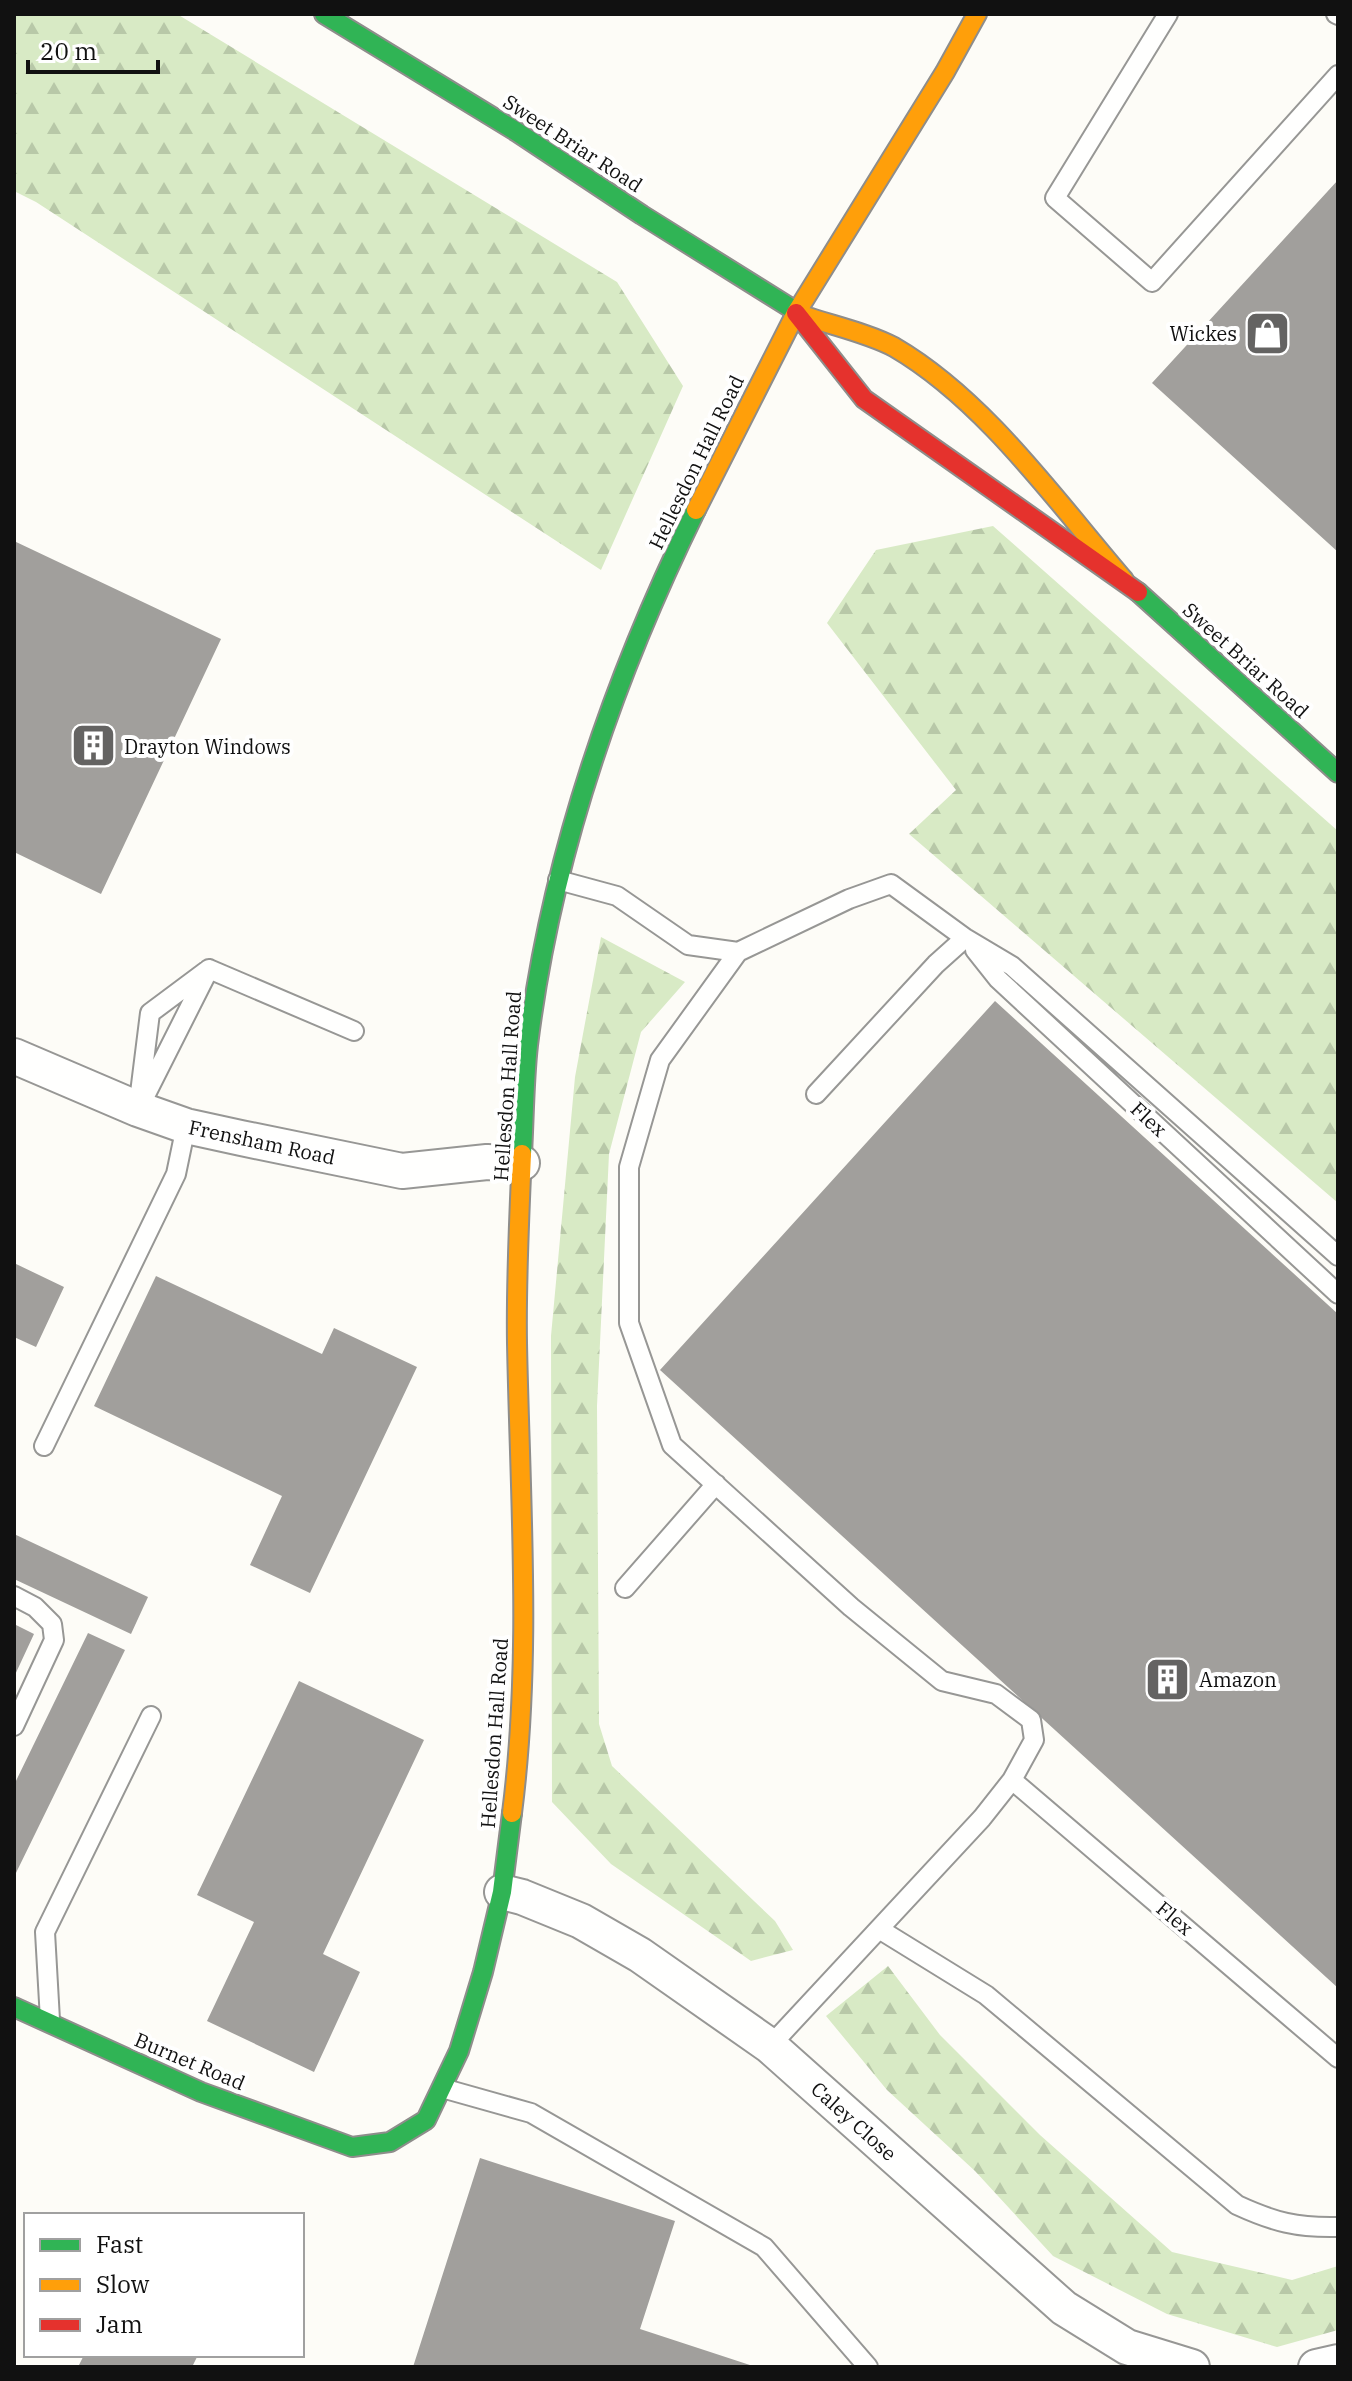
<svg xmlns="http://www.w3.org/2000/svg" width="1352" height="2381" font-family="'IBM Plex Serif',serif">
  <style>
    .forest { fill: url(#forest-firs) }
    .building { fill: #a19f9c }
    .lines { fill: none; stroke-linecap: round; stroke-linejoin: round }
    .lane-casing { stroke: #979795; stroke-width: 22 }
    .street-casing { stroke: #979795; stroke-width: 38 }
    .fast-casing { stroke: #8e8d8b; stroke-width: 22 }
    .slow-casing { stroke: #8e8d8b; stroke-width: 22 }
    .jam-casing { stroke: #8e8d8b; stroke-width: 22 }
    .lane { stroke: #fffffe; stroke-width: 18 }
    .street { stroke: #fffffe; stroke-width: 34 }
    .fast { stroke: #30b455; stroke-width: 18 }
    .slow { stroke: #ff9f0a; stroke-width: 18 }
    .jam { stroke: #e5322d; stroke-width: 18 }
    .labels { text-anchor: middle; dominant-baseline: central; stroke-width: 8; stroke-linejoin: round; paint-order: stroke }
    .street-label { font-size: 20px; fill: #111; stroke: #fff }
    .poi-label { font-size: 20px; fill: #111; stroke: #fff; text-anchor: start }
  </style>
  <defs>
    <pattern id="forest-firs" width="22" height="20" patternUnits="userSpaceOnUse" patternTransform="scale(2)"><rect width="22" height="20" fill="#d8eac5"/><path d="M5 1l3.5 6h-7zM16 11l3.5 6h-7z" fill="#b8c8a8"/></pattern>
  </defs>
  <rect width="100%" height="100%" fill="#fdfcf7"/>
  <path class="forest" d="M14 14H177L617 282 683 386 601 570 36 202 14 191Z
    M993 526 1338 831V1203L909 834 956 790 827 623 876 550Z
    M601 937 685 982 641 1032 609 1154 597 1406 599 1724 612 1766 775 1921 793 1950 751 1961 611 1864 552 1802 551 1336 575 1077Z
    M888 1966 940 2035 1040 2135 1172 2252 1292 2280 1338 2266V2330L1277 2347 1167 2314 1053 2256 975 2171 887 2090 826 2016Z"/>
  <path class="building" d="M1338 180V552L1152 383Z
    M14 541 221 639 101 894 14 852Z
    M995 1001 1338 1314V1988L660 1370Z
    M14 1263 64 1287 36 1347 14 1337Z
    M156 1276 322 1354 334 1328 417 1367 310 1593 250 1565 282 1496 94 1406Z
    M14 1534 148 1597 131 1634 14 1579Z
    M14 1624 34 1634 14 1677Z
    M88 1633 125 1650 14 1877V1785Z
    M299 1681 424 1740 323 1954 360 1972 314 2072 207 2021 254 1922 197 1895Z
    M480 2158 675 2221 640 2329 756 2367H413Z
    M84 2355H198L192 2367H78Z"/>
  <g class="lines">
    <defs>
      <path id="lane" d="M1168 14 1055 198 1152 282 1338 75
        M1336 14 1338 15
        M558 880 617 896 688 945 738 952
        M975 950 998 979 1338 1294
        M209 969 354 1031
        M816 1094 936 964 965 938
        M145 1096 207 973
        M138 1109 150 1013 209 969
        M44 1446 176 1174 186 1126
        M625 1588 716 1484
        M14 1596 35 1607 52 1624 54 1640 14 1726
        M1012 1780 1338 2058
        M879 1929 986 1995 1237 2205C1274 2222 1297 2228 1338 2227
        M50 2020 45 1932 151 1716
        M770 2046 982 1818 1012 1780 1034 1740 1031 1720 996 1694 942 1681 851 1607 672 1445 629 1323V1167L660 1060 738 952 849 899 891 884 965 938 1012 966 1338 1256
        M442 2088 531 2113 764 2247 868 2367"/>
      <path id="street" d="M14 1056 138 1109 186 1126 241 1138 402 1171 487 1162 522 1163
        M502 1892 522 1897 581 1921 640 1955 770 2046 1064 2308 1127 2347 1192 2367
        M1316 2367 1338 2362"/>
      <path id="fast" d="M324 14 517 132 642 215 802 315
        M1138 592 1338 773
        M522 1154C524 1118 524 1081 528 1045 551 858 613 679 696 510
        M14 2007 201 2092 352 2147 390 2142 426 2120 459 2051 483 1972 502 1892 512 1813"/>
      <path id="slow" d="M802 315C830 325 868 333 894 347 985 400 1056 501 1124 580
        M696 510 796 313 945 72 977 14
        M512 1813C532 1657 520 1500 517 1343 516 1281 519 1217 522 1154"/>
      <path id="jam" d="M796 313 864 399 1138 592"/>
    </defs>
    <use href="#lane" class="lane-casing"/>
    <use href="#street" class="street-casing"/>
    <use href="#fast" class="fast-casing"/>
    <use href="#slow" class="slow-casing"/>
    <use href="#jam" class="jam-casing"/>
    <use href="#lane" class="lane"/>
    <use href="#street" class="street"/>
    <use href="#fast" class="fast"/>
    <use href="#slow" class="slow"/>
    <use href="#jam" class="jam"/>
  </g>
  <defs>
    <symbol id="shop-square" viewBox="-11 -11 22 22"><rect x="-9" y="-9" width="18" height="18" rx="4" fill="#646362" stroke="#fff"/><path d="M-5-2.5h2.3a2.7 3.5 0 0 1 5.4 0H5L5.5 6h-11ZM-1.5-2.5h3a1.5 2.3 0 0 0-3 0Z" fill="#fff"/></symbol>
    <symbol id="building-square" viewBox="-11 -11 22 22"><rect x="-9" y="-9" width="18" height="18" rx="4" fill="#646362" stroke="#fff"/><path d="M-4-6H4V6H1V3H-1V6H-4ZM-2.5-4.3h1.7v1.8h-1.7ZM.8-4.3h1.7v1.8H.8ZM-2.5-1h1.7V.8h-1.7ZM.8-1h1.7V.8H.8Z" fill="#fff"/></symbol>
  </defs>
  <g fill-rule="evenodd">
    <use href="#shop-square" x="1242" y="308" width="51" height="51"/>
    <use href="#building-square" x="68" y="720" width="51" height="51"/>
    <use href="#building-square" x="1142" y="1654" width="51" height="51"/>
  </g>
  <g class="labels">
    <g class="street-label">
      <text transform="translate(573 143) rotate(33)">Sweet Briar Road</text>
      <text transform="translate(696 462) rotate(-64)">Hellesdon Hall Road</text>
      <text transform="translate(1246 660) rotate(42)">Sweet Briar Road</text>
      <text transform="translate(507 1086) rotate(-86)">Hellesdon Hall Road</text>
      <text transform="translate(1149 1119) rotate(43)">Flex</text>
      <text transform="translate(262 1142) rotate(12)">Frensham Road</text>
      <text transform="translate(494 1733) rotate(-86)">Hellesdon Hall Road</text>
      <text transform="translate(1175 1918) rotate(40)">Flex</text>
      <text transform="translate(190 2061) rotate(23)">Burnet Road</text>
      <text transform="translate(854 2121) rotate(42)">Caley Close</text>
    </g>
    <g class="poi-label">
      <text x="1237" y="333" text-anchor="end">Wickes</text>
      <text x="124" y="746">Drayton Windows</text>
      <text x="1199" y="1679">Amazon</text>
    </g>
  </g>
  <rect width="1352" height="2381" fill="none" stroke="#111111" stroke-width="32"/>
  <rect x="24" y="2213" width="280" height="144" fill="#ffffff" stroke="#a0a0a0" stroke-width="2"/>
  <rect x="40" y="2239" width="40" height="12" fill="#30b455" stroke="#a0a0a0" stroke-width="2"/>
  <text x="96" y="2253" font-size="24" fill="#111111">Fast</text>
  <rect x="40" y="2279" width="40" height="12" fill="#ff9f0a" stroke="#a0a0a0" stroke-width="2"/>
  <text x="96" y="2293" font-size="24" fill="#111111">Slow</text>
  <rect x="40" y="2319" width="40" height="12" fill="#e5322d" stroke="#a0a0a0" stroke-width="2"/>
  <text x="96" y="2333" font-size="24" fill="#111111">Jam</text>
  <path d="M28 60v12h130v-12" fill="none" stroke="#111111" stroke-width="4"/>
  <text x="40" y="60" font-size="24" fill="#111111" stroke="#ffffff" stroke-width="6" paint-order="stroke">20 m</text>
</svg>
